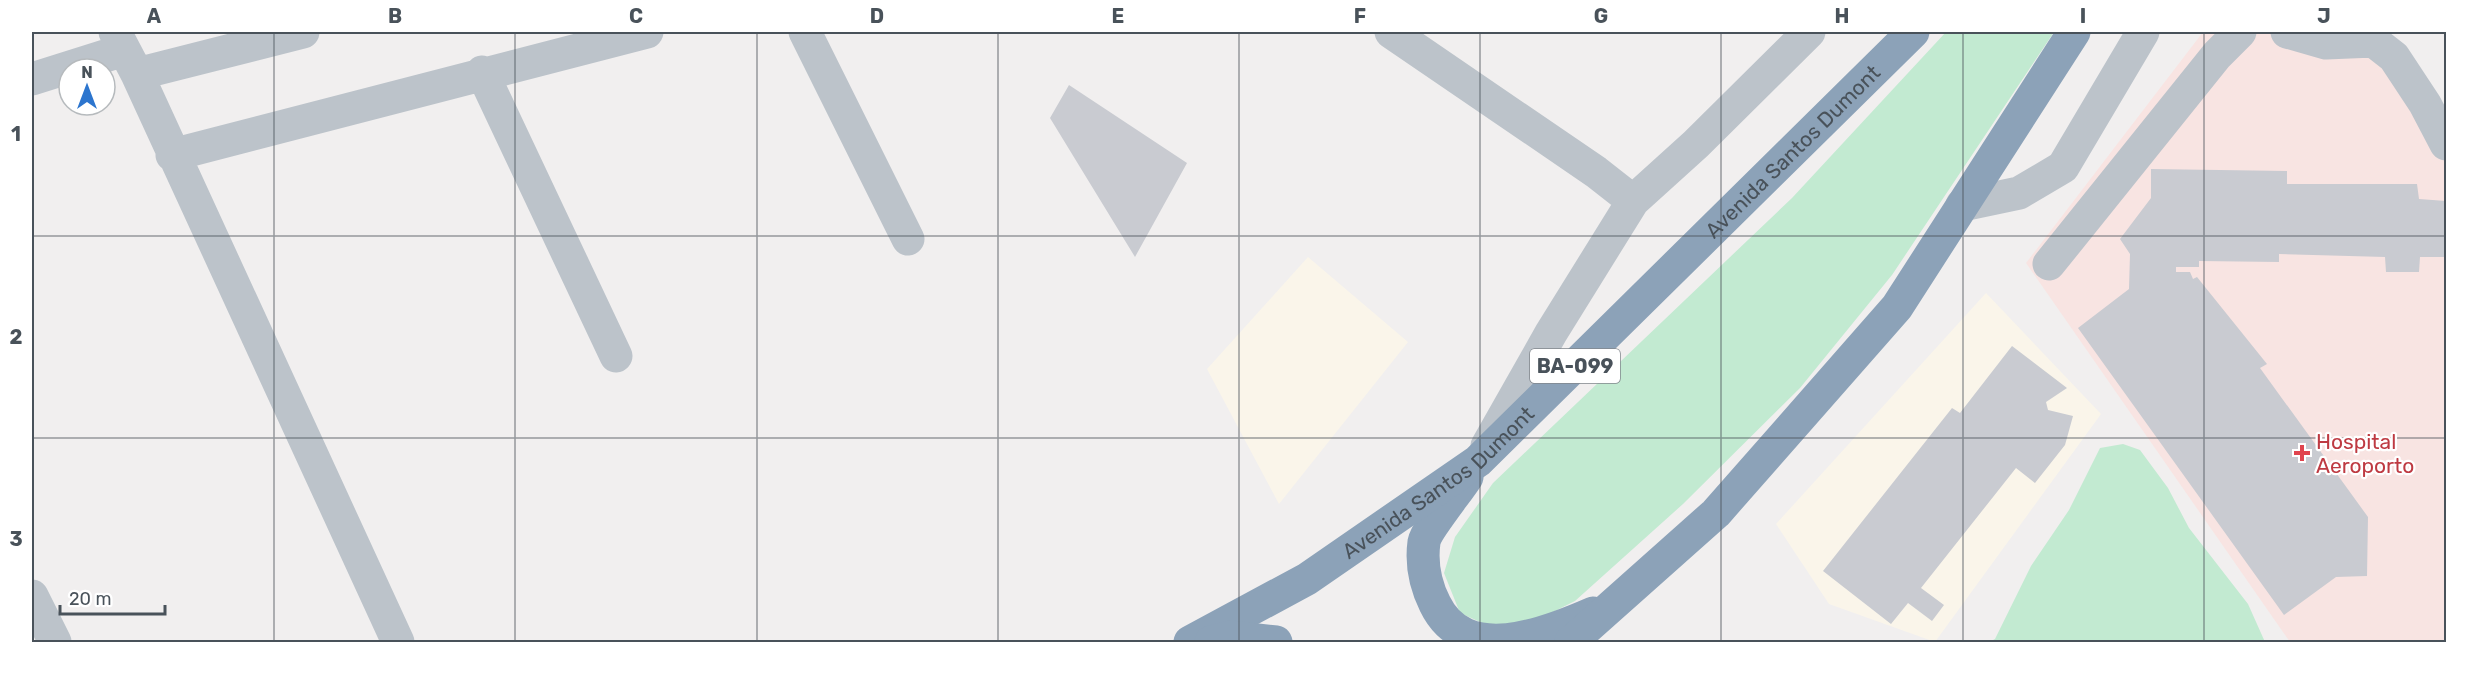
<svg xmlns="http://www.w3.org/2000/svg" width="2478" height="674" font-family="Rubik,sans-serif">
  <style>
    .commercial { fill: #faf5ea }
    .medical { fill: #f8e4e2 }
    .green { fill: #c2ead1 }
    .building { fill: #c9cbd1 }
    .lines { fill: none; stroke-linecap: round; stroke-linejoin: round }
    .minor { stroke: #bcc3ca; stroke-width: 33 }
    .highway { stroke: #8ca2b8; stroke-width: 33 }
    .grid { fill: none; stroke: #49525a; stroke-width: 1.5; stroke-opacity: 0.55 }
    .health-dot { fill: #e0444e; stroke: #fff; stroke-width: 2 }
    .labels { text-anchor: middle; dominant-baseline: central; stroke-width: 4.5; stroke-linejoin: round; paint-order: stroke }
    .shield { fill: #fff; stroke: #80868c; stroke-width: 1.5 }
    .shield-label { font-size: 20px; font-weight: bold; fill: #49525a }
    .street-label { font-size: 21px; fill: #49525a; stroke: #fff }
    .health-label { font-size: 21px; fill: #be3a42; stroke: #fff; text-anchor: start }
    .neatline { fill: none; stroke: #49525a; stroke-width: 2 }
    .grid-label { font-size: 20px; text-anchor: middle; font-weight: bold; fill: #49525a }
  </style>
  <rect width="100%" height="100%" fill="#f1efef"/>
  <path class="commercial" d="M1308 257 1408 342 1279 504 1207 369Z
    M1986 293 2101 414 1935 642 1829 604 1776 524Z"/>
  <path class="medical" d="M2203 32H2390L2446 137V642H2290L2026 263Z"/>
  <path class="green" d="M1946 32H2054L1892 275 1800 388 1683 504 1575 601 1523 627 1489 626 1460 613 1444 573 1455 537 1493 483 1792 198Z
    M2123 444 2140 450 2168 488 2189 528 2248 604 2265 642H1989L1995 639 2031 566 2069 510 2100 448Z"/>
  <path class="building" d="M1069 85 1187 163 1135 257 1050 118Z
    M2151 169 2287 171V184H2417L2419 199 2446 201V257H2420L2419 272H2386L2385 257 2279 254V262L2199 261V267H2176V272H2190L2193 279 2197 277 2267 364 2260 368 2368 517 2367 576 2336 577 2284 615 2078 328 2129 289 2130 254 2120 239 2151 198Z
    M2012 346 2067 388 2046 402 2048 410 2073 416 2065 445 2035 483 2016 468 1921 588 1944 605 1932 621 1908 603 1891 624 1823 571 1952 408 1960 413Z"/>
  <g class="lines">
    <path class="minor" d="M115 32 137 74 398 642
      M805 32 908 239
      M1391 32 1596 172 1633 201
      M2287 32 2326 43 2374 41
      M2362 32 2394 57 2425 104 2446 144
      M482 72 616 356
      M137 74 303 32
      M32 79 124 50
      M172 155 647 32
      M1962 205 2019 193 2063 167 2143 32
      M2049 264 2217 55 2240 32
      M1487 446 1551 333 1633 201 1696 144 1809 32
      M32 596 55 642"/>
    <g class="highway">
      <path d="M1467 477C1459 490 1426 530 1424 542 1421 564 1425 584 1435 604 1465 666 1545 634 1593 613"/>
      <path id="s1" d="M1190 642 1307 579 1478 461 1913 32"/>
      <path d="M1211 642 1231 637 1276 642"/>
      <path d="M1571 642 1716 513 1897 307 2074 32"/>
    </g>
  </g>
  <path class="grid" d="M274 32V642M515 32V642M757 32V642M998 32V642M1239 32V642M1480 32V642M1721 32V642M1963 32V642M2204 32V642M32 236H2446M32 438H2446"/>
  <path class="health-dot" d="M2299 444h6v6h6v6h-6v6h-6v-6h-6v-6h6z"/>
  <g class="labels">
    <rect class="shield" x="1530" y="349" width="90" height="34" rx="4.5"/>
    <g class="shield-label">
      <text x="1575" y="366">BA-099</text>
    </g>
    <g class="street-label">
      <text stroke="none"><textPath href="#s1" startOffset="782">Avenida Santos Dumont</textPath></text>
      <text stroke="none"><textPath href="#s1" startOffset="296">Avenida Santos Dumont</textPath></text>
    </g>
    <g class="health-label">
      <text x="2316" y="441">Hospital<tspan x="2316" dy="24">Aeroporto</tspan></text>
    </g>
  </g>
  <rect width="2478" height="674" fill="none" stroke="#ffffff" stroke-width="66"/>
  <g transform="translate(87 87)"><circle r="28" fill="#ffffff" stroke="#b6babd" stroke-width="1.5"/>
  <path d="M0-4.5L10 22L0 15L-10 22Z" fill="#2c75ce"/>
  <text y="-9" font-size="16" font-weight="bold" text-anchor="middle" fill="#49525a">N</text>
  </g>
  <path d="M60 605v9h105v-9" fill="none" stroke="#49525a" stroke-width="3"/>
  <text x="69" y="605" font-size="18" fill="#49525a" stroke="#ffffff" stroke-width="4.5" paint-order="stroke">20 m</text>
  <rect x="33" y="33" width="2412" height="608" class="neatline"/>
  <g class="grid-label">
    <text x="154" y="23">A</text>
    <text x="395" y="23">B</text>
    <text x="636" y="23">C</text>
    <text x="877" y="23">D</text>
    <text x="1118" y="23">E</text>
    <text x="1360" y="23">F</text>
    <text x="1601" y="23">G</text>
    <text x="1842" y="23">H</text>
    <text x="2083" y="23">I</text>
    <text x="2324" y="23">J</text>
    <text x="16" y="141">1</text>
    <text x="16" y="344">2</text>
    <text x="16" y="546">3</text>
  </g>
</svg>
